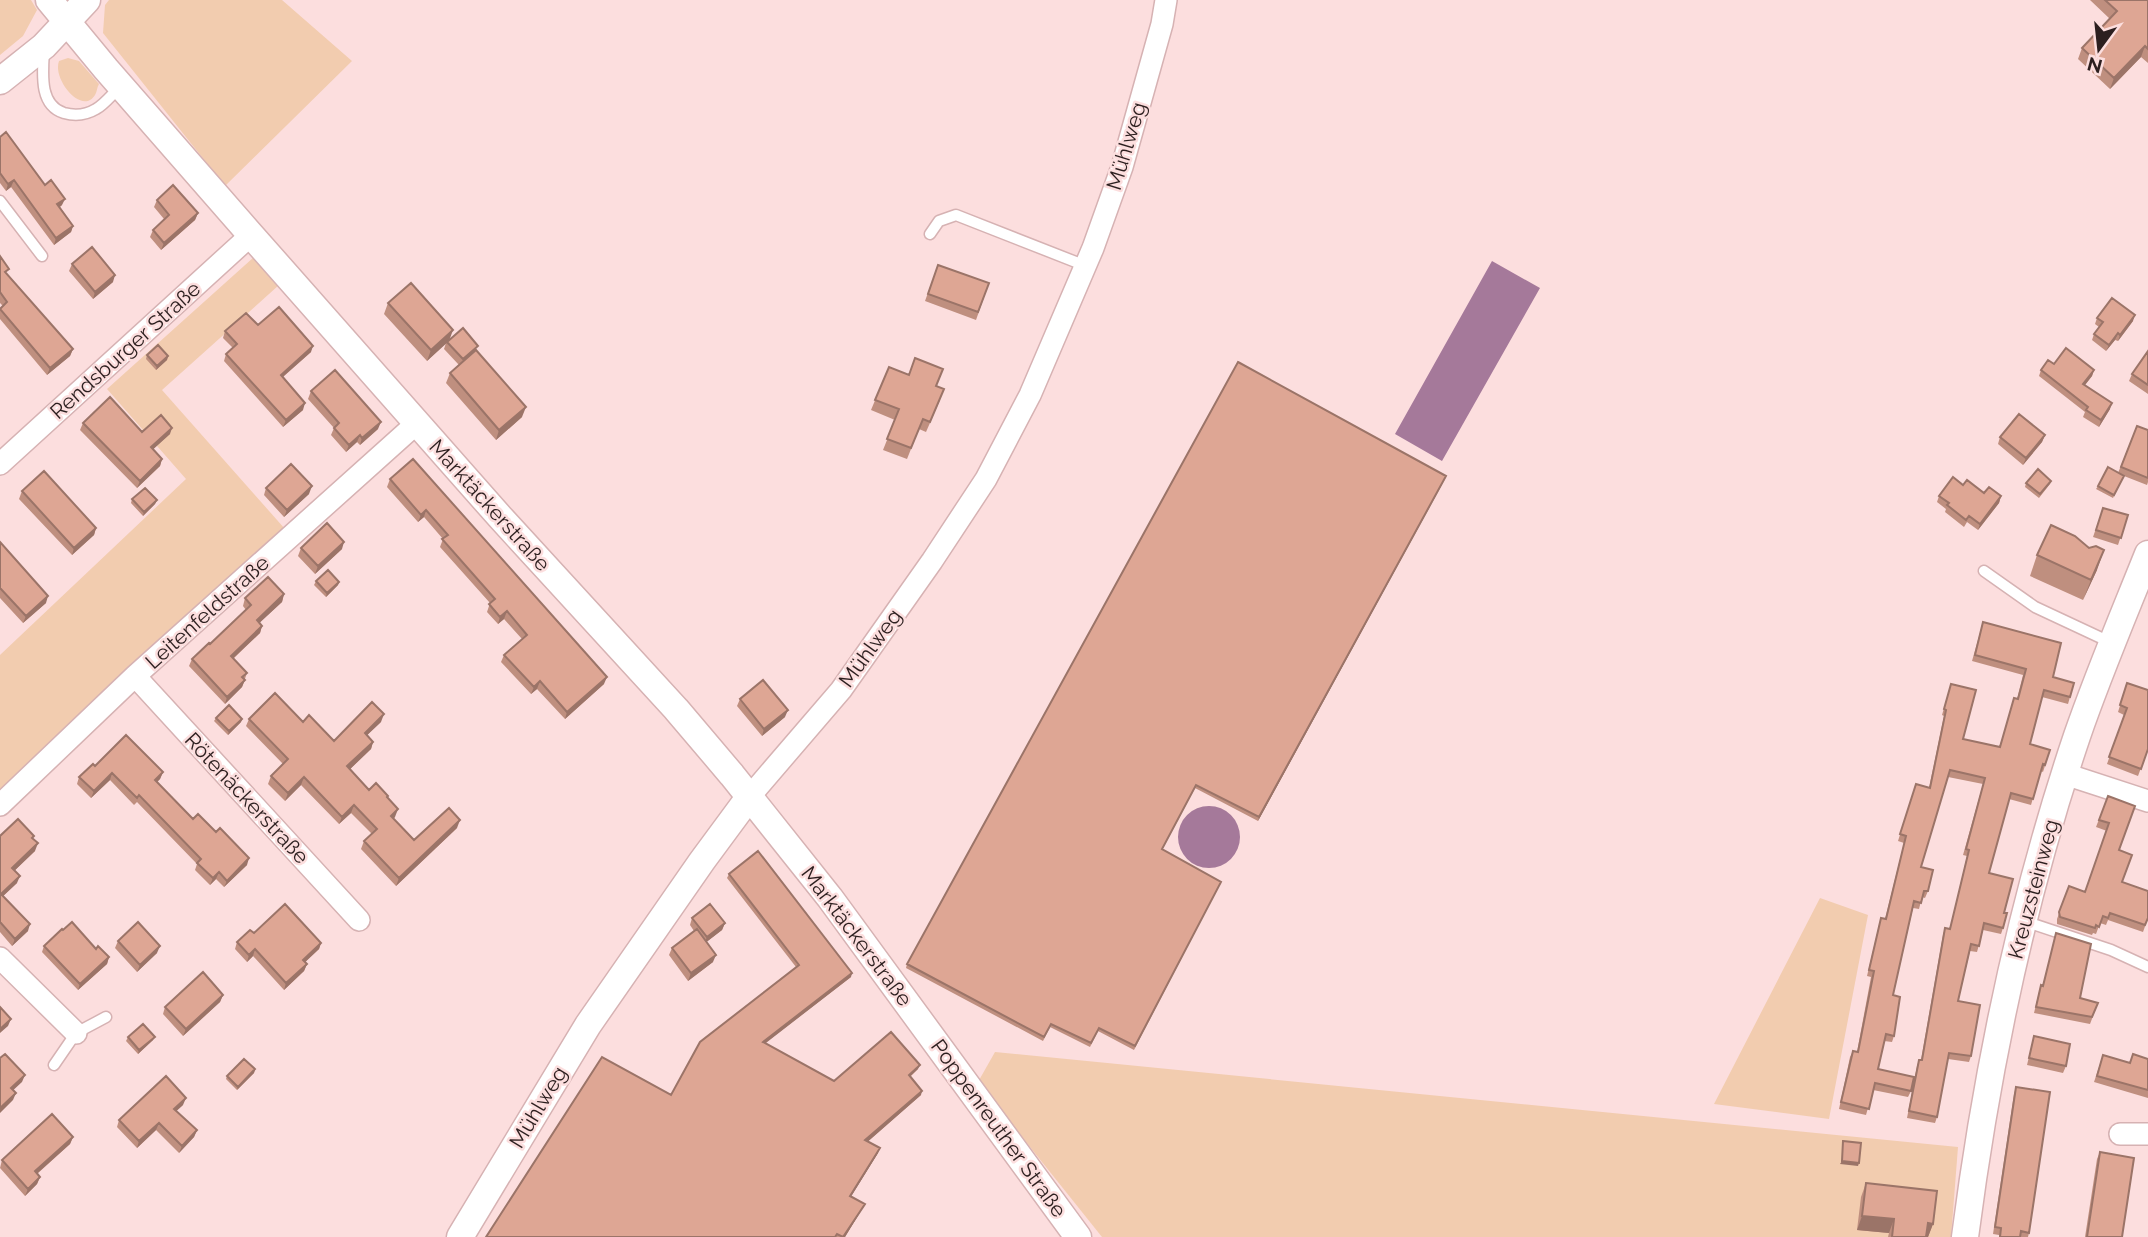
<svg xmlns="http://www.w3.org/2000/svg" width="2148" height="1237" font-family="Raleway,sans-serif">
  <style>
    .green { fill: #f2ccaf }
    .water { fill: #a5799a }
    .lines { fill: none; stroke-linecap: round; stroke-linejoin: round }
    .service-casing { stroke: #d6b2b3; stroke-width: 13 }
    .minor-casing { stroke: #d6b2b3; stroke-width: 24 }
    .tertiary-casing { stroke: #d6b2b3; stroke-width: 29 }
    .service { stroke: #fff; stroke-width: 10 }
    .minor { stroke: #fff; stroke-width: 21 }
    .tertiary { stroke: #fff; stroke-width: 26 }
    .wall { fill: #bf8f7f }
    .shaded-wall { fill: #9b7468 }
    .building { fill: #dea694; stroke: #9b7468; stroke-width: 2 }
    .labels { text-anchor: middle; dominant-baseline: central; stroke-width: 5; stroke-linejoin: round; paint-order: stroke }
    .street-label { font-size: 21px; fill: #2c1f1f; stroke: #fcdede }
  </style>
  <rect width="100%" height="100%" fill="#fcdede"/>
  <path class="green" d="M0 0H31L37 10 23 36 0 55Z
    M109 0H282L352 61 225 186 103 33 105 5Z
    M68 58 79 61 99 84C97 87 97 92 95 95 82 116 52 79 59 61Z
    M254 257 279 285 162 390 285 529 0 796V655L186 479 107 389Z
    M1820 898 1868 915 1829 1119 1714 1104Z
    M995 1052 1958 1147 1951 1237H1102L978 1082Z"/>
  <path class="water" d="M1492 261 1540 288 1442 461 1395 434Z
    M1178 837a31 31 0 1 1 62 0a31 31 0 1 1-62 0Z"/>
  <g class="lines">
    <defs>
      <path id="service" d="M44 49C43 71 38 105 64 113 75 116 86 115 96 109 105 104 113 93 121 86
        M0 201 42 256
        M930 234 939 221 956 215 1086 266
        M1984 571 2035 607 2112 643
        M2024 921 2111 950 2148 967
        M54 1065 76 1033 106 1017"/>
      <path id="minor" d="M0 464 251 235
        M135 676 359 920
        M2065 774 2148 801
        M750 796 841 690 932 561 986 479 1030 395 1093 248 1122 167 1162 24 1166 0
        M0 805 135 676 417 423
        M0 958 76 1033
        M2120 1134H2148"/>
      <path id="tertiary" d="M49 0 106 69 251 235 500 517 676 709 732 775 830 898 1078 1237
        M0 81 44 46 87 0
        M460 1237 588 1025 702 861 750 796
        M1965 1237C1987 1067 2022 899 2077 736 2098 675 2124 614 2148 554"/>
    </defs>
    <use href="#service" class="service-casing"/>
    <use href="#minor" class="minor-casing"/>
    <use href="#tertiary" class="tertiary-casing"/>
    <use href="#service" class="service"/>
    <use href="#minor" class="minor"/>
    <use href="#tertiary" class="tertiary"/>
  </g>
  <path class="wall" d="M2090 0H2148V63L2141 57 2110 89 2078 59 2082 48 2110 19Z
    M0 137 62 205 60 207 73 226 71 232 54 245 11 187 6 191 0 183Z
    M157 200 198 213 195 220 161 250 150 237 153 230 164 219 154 207Z
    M0 256 7 275 73 349 70 356 47 375 0 319V308L3 306 0 303Z
    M72 264 113 282 93 299 69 271Z
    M938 265 989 283 976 320 925 301Z
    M388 303 450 339 476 351 522 417 496 440 446 383 450 373 459 365 444 349 446 343 427 361 384 314Z
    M2097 318 2133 321 2118 341 2115 340 2106 351 2092 340 2094 334 2099 327 2095 324Z
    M258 325 311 352 283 377 303 410 283 427 224 361 226 354 233 348 223 338 225 331Z
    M2148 351V394L2129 381 2132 374Z
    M147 355 168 356 167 360 156 370 146 359Z
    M2054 364 2094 370 2092 376 2085 385 2110 409 2099 427 2083 417 2085 412 2039 376 2041 370Z
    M889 367 937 386 940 400 926 432 919 429 907 459 883 450 895 420 871 410Z
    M311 391 378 429 360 445 357 442 346 452 331 435 334 428 308 399Z
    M83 423 142 432 170 434 153 449 162 459 160 466 137 488 80 430Z
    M2137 426 2148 430V482L2147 485 2124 476 2113 498 2096 489 2098 486 2118 473Z
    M2045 435 2042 442 2023 465 1998 444 2000 437Z
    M413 459 604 684 565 719 537 689 531 694 501 662 504 655 522 639 504 619 498 624 487 612 490 603 440 547 443 539 424 517 418 522 387 487 390 479Z
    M1446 476 1258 821 1195 788 1162 850 1221 882 1134 1050 1098 1031 1090 1047 1050 1027 1043 1041 906 968 907 964Z
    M2051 481 2050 484 2039 498 2025 487 2026 483Z
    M1963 485 1984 493 2001 496 1999 503 1978 530 1967 522 1964 527 1945 512 1946 509 1937 502 1939 496Z
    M266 488 309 494 284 517 264 495Z
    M22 491 96 528 94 535 72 555 19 499Z
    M132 499 157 500 155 504 143 516 131 503Z
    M2103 508 2128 515 2118 545 2093 537Z
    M0 542 46 603 23 623 0 598Z
    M301 548 342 549 315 574 298 556Z
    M2037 555 2097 570 2083 600 2030 576Z
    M316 581 339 582 338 585 326 597 314 585Z
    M284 594 282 602 259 623 262 626 260 633 233 659 247 673 242 687 225 704 189 666 192 659 210 644 246 610 243 606 245 598Z
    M1983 622 2053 677 2070 697 2068 704 2042 697 2030 744 2050 750 2043 772 2041 771 2031 805 2009 799 1989 873 2004 913 2003 928 2001 934 1983 930 1977 952 1970 951 1958 1001 1971 1056 1969 1062 1948 1059 1937 1117 1935 1123 1907 1118 1917 1066 1919 1060H1921L1943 935 1945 928 1950 929 1967 856 1963 855 1983 784 1948 777 1921 867 1928 891 1925 898 1922 897 1919 909 1913 908 1893 995 1894 1036 1892 1042 1884 1041 1878 1069 1911 1091 1908 1097 1873 1090 1866 1115 1839 1109 1850 1057 1853 1051 1857 1052 1871 977 1867 976 1879 925 1881 918 1885 919 1904 843 1898 841 1916 784 1929 788 1944 716 1942 715 1951 684 1963 739 1999 747 2017 699 2023 675 1972 661Z
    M2127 683 2148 749 2138 776 2107 764 2124 715 2118 712Z
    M740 699 785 717 762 736 737 706Z
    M216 718 242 719 241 722 228 735 214 721Z
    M249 719 303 722 334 741 381 722 367 735 373 742 371 749 350 769 369 790 388 798 395 817 393 819 414 840 457 828 396 886 361 849 364 841 372 834 351 813 339 824 301 785 285 801 268 784 271 776 283 764 246 726Z
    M95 766 163 772 160 779 157 782 193 819 247 865 224 887 216 879 210 885 195 870 197 864 137 802 134 805 110 780 91 798 77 784 79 777Z
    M2108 796 2119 850 2122 882 2148 918 2143 932 2108 920 2106 925 2100 923 2096 934 2093 933 2092 935 2057 924V919L2069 886 2085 892 2107 831 2096 827Z
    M0 836 33 838 35 851 15 870 17 883 3 896 28 931 12 946 0 932Z
    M729 874 851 977 765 1043 834 1081 918 1069 910 1077 921 1095 867 1142 878 1153 851 1196 865 1204 845 1237H486L671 1095 796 967 727 878Z
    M692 918 725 923 722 930 706 942 713 962 688 981 669 955 672 948 694 931 690 925Z
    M63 930 96 949 109 957 107 964 78 990 42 952 44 946Z
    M254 933 321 943 319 949 305 962 307 964 304 971 284 990 253 956 247 962 235 949 237 942Z
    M2056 933 2080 998 2098 1003 2090 1024 2034 1013 2039 992 2041 985 2043 986Z
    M118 941 157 953 137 972 115 948Z
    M223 995 220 1002 183 1036 163 1014 165 1007Z
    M2034 1036 2066 1066 2063 1073 2027 1065Z
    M128 1037 153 1040 138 1054 126 1041Z
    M2103 1055 2130 1063 2148 1059V1098L2094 1082Z
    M255 1069 254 1073 237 1090 226 1079 227 1076Z
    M2016 1087 2029 1233 2028 1237H1999V1235L1993 1234 2014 1094Z
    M183 1105 176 1111 197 1130 194 1137 179 1153 156 1130 137 1148 117 1127 119 1120Z
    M73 1137 70 1144 37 1174 40 1177 37 1184 25 1196 0 1168 2 1160Z
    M2100 1152 2122 1237H2085L2097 1159Z
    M1866 1183 1933 1224 1928 1237H1888L1889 1233 1857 1230 1861 1197Z"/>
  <path class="shaded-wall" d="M2145 46 2141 57 2110 89 2114 78Z
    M14 180 11 187 6 191 8 184Z
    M65 199 62 205 55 210 57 204Z
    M198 213 195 220 161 250 164 243Z
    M73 226 71 232 54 245 56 238Z
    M115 275 113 282 93 299 95 292Z
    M2135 315 2133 321 2118 341 2120 335Z
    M453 330 449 341 427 361 431 350Z
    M2118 333 2115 340 2106 351 2109 345Z
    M313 346 311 352 278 381 281 375Z
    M73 349 70 356 47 375 50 368Z
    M168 356 167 360 156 370 157 366Z
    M2094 370 2092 376 2081 390 2083 384Z
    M305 403 303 410 283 427 286 420Z
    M2112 403 2110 409 2099 427 2101 420Z
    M526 407 522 417 496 440 499 430Z
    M381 422 378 429 360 445 362 438Z
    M172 428 170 434 148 454 151 447Z
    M360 435 357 442 346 452 349 445Z
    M2045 435 2042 442 2023 465 2026 458Z
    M162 459 160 466 137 488 140 481Z
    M1446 476 1445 479 1258 821 1259 817Z
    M312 486 309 494 284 517 287 510Z
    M2001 496 1999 503 1978 530 1980 524Z
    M157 500 155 504 143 516 144 512Z
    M426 510 424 517 418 522 421 515Z
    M96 528 94 535 72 555 74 548Z
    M344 542 342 549 315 574 318 566Z
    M2104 550 2097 570 2083 600 2091 580Z
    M339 582 338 585 326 597 327 593Z
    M284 594 282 602 254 628 257 620Z
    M48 596 46 603 23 623 26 616Z
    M507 611 504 619 498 624 500 617Z
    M262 626 260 633 228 663 231 656Z
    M607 677 604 684 565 719 567 712Z
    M245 680 242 687 225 704 227 697Z
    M540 681 537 689 531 694 534 687Z
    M788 710 785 717 762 736 764 729Z
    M384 714 381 722 362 740 365 733Z
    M242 719 241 722 228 735 229 731Z
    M373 742 371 749 345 774 347 766Z
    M163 772 160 779 152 787 155 780Z
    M112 773 110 780 91 798 94 791Z
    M304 777 301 785 285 801 288 793Z
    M354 805 351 813 339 824 342 817Z
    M398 809 395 817 388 824 391 816Z
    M460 820 457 828 396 886 399 878Z
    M38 843 35 851 10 875 12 868Z
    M249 858 247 865 224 887 227 881Z
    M219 872 216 879 210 885 213 878Z
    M20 876 17 883 0 899 1 894Z
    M725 923 722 930 704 944 707 937Z
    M30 924 28 931 12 946 15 939Z
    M321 943 319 949 300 967 303 960Z
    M160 946 157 953 137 972 140 965Z
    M255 949 253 956 247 962 249 955Z
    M716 955 713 962 688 981 691 973Z
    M109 957 107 964 78 990 80 984Z
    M307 964 304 971 284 990 286 983Z
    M852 973 851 977 762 1046 763 1042Z
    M223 995 220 1002 183 1036 186 1029Z
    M11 1019 8 1026 0 1033V1029Z
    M155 1037 153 1040 138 1054 139 1050Z
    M920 1065 918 1069 907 1079 909 1075Z
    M255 1069 254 1073 237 1090 238 1087Z
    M25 1075 22 1082 8 1095 11 1088Z
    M922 1091 921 1095 864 1145 865 1140Z
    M16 1093 13 1100 0 1113V1108Z
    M186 1098 183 1105 171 1116 174 1109Z
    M159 1123 156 1130 137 1148 139 1141Z
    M197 1130 194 1137 179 1153 182 1146Z
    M73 1137 70 1144 32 1178 35 1171Z
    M880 1148 878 1153 849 1200 850 1196Z
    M1842 1161 1859 1163 1858 1166 1840 1164Z
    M40 1177 37 1184 25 1196 28 1189Z
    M865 1204 845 1237H843Z
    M1862 1216 1894 1219 1889 1233 1857 1230Z
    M1928 1223 1933 1224 1928 1237H1923Z"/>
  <path class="building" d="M2105 0H2148V49L2145 46 2114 78 2082 48 2117 11Z
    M6 132 45 185 51 180 65 199 57 204 73 226 56 238 14 180 8 184 0 173V137Z
    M173 185 198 213 164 243 153 230 169 215 157 200Z
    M92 247 115 275 95 292 72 264Z
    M0 256 9 269 5 272 73 349 50 368 0 309 7 302 0 292Z
    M938 265 989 283 978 312 928 294Z
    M411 283 453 330 431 350 388 303Z
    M2112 298 2135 315 2120 335 2118 333 2109 345 2094 334 2103 322 2097 318Z
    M279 307 313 346 281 375 305 403 286 420 226 354 237 344 225 331 246 313 258 325Z
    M463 328 478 346 463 359 447 342Z
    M158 345 168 356 157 366 147 355Z
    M2066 348 2094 370 2083 384 2112 403 2101 420 2086 410 2088 407 2041 370 2048 360 2054 364Z
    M476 350 526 407 499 430 450 373Z
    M2148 351V385L2132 374Z
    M915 358 943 369 936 386 944 389 930 422 923 419 911 448 887 439 899 409 875 400 889 367 909 375Z
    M1238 362 1446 476 1259 817 1196 785 1162 849 1221 882 1135 1046 1099 1028 1091 1043 1051 1024 1044 1037 907 964Z
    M335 370 381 422 362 438 360 435 349 445 334 428 339 423 311 391Z
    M110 397 142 432 161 415 172 428 151 447 162 459 140 481 83 423Z
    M2019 414 2045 435 2026 458 2000 437Z
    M2137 426 2148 430V478L2121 467Z
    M413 459 607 677 567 712 540 681 534 687 504 655 527 635 507 611 500 617 489 604 495 599 442 539 448 535 426 510 421 515 390 479Z
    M291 464 312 486 287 510 266 488Z
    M2108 467 2124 476 2114 495 2098 486Z
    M2038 469 2051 481 2040 494 2026 483Z
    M44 471 96 528 74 548 22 491Z
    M1953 477 1963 485 1967 480 1984 493 1989 487 2001 496 1980 524 1969 516 1966 520 1947 505 1949 503 1939 496Z
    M145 488 157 500 144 512 132 499Z
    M2103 508 2128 515 2121 538 2096 530Z
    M327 523 344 542 318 566 301 548Z
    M2051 525 2075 536 2089 548 2096 546 2104 550 2091 580 2037 555Z
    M0 542 48 596 26 616 0 588Z
    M328 570 339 582 327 593 316 581Z
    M268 577 284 594 257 620 262 626 231 656 247 673 242 677 245 680 227 697 192 659 209 643 210 644 251 605 245 598Z
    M1983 622 2061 643 2053 677 2074 683 2070 697 2044 690 2030 744 2050 750 2045 765 2043 764 2033 799 2011 793 1989 873 2013 879 2004 913H2007L2003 928 1984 923 1979 946 1971 944 1958 1001 1980 1005 1971 1056 1949 1053 1937 1117 1909 1111 1919 1060H1922L1945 928 1950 929 1969 850 1966 849 1985 778 1950 770 1921 867 1933 870 1928 891H1924L1921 903 1914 901 1893 995 1900 997 1894 1036 1886 1034 1878 1069 1914 1077 1911 1091 1875 1083 1869 1109 1841 1102 1853 1051 1858 1052 1874 971 1869 970 1881 918 1886 919 1906 836 1900 834 1916 784 1930 788 1946 710 1944 709 1951 684 1976 690 1963 739 2000 747 2014 698 2018 699 2026 669 1975 655Z
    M763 680 788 710 764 729 740 699Z
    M2127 683 2148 690V749L2141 769 2109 757 2127 708 2120 705Z
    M275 693 303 722 309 715 334 741 372 702 384 714 365 733 373 742 347 766 369 790 376 783 388 796 387 797 398 809 391 816 414 840 449 808 460 820 399 878 364 841 377 829 354 805 342 817 304 777 288 793 271 776 288 759 249 719Z
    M229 705 242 719 229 731 216 718Z
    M126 735 163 772 155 780 193 819 198 814 216 832 220 828 249 858 227 881 219 872 213 878 197 863 201 859 139 795 137 798 112 773 94 791 79 777 93 764 95 766Z
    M2108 796 2135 806 2119 850 2132 855 2122 882 2148 891V918L2145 925 2110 913 2108 918 2103 916 2099 927 2096 925 2095 928 2060 917 2059 912 2069 886 2085 892 2109 823 2099 820Z
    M18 819 34 836 32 838 38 843 12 868 20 876 1 894 30 924 15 939 0 922V836Z
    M758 851 852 973 763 1042 834 1081 891 1032 920 1065 909 1075 922 1091 865 1140 880 1148 850 1196 865 1204 843 1237 837 1234 835 1237H486L602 1057 671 1095 700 1042 799 965 729 874Z
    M285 904 321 943 303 960 307 964 286 983 255 949 249 955 237 942 250 930 254 933Z
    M710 904 725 923 707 937 692 918Z
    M72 922 96 949 98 946 109 957 80 984 44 946 62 929 63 930Z
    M138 922 160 946 140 965 118 941Z
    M697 929 716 955 691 973 672 948Z
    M2056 933 2091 944 2080 998 2098 1003 2092 1017 2036 1007 2041 985 2043 986Z
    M203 972 223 995 186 1029 165 1007Z
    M0 1007 11 1019 0 1029Z
    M143 1024 155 1037 139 1050 128 1037Z
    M2034 1036 2070 1044 2066 1066 2029 1058Z
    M5 1054 25 1075 11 1088 16 1093 0 1108V1058Z
    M2133 1054 2148 1059V1090L2097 1076 2103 1055 2130 1063Z
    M244 1059 255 1069 238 1087 227 1076Z
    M166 1076 186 1098 174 1109 197 1130 182 1146 159 1123 139 1141 119 1120Z
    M2016 1087 2050 1092 2029 1233 2021 1231 2020 1237H2000L2001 1228 1995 1227Z
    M52 1114 73 1137 35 1171 40 1177 28 1189 2 1160Z
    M1843 1141 1861 1143 1859 1163 1842 1161Z
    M2100 1152 2134 1158 2122 1237H2087Z
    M1866 1183 1937 1191 1933 1224 1928 1223 1926 1237H1892L1894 1219 1862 1216Z"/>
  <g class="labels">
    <g class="street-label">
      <text transform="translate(1126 146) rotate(-73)">Mühlweg</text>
      <text transform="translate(125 350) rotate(-42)">Rendsburger Straße</text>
      <text transform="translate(490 505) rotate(48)">Marktäckerstraße</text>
      <text transform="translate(207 612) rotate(-42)">Leitenfeldstraße</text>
      <text transform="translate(870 648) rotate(-54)">Mühlweg</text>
      <text transform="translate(247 798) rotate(47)">Rötenäckerstraße</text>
      <text transform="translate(2033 889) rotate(-75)">Kreuzsteinweg</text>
      <text transform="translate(857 936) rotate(53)">Marktäckerstraße</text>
      <text transform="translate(538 1107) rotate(-59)">Mühlweg</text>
      <text transform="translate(999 1128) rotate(54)">Poppenreuther Straße</text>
    </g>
  </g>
  <g transform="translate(2099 49) rotate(195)" stroke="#fcdede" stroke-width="5" paint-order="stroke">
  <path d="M0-5L12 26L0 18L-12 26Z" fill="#2c1f1f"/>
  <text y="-10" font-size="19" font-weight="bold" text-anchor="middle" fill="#2c1f1f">N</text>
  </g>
</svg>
